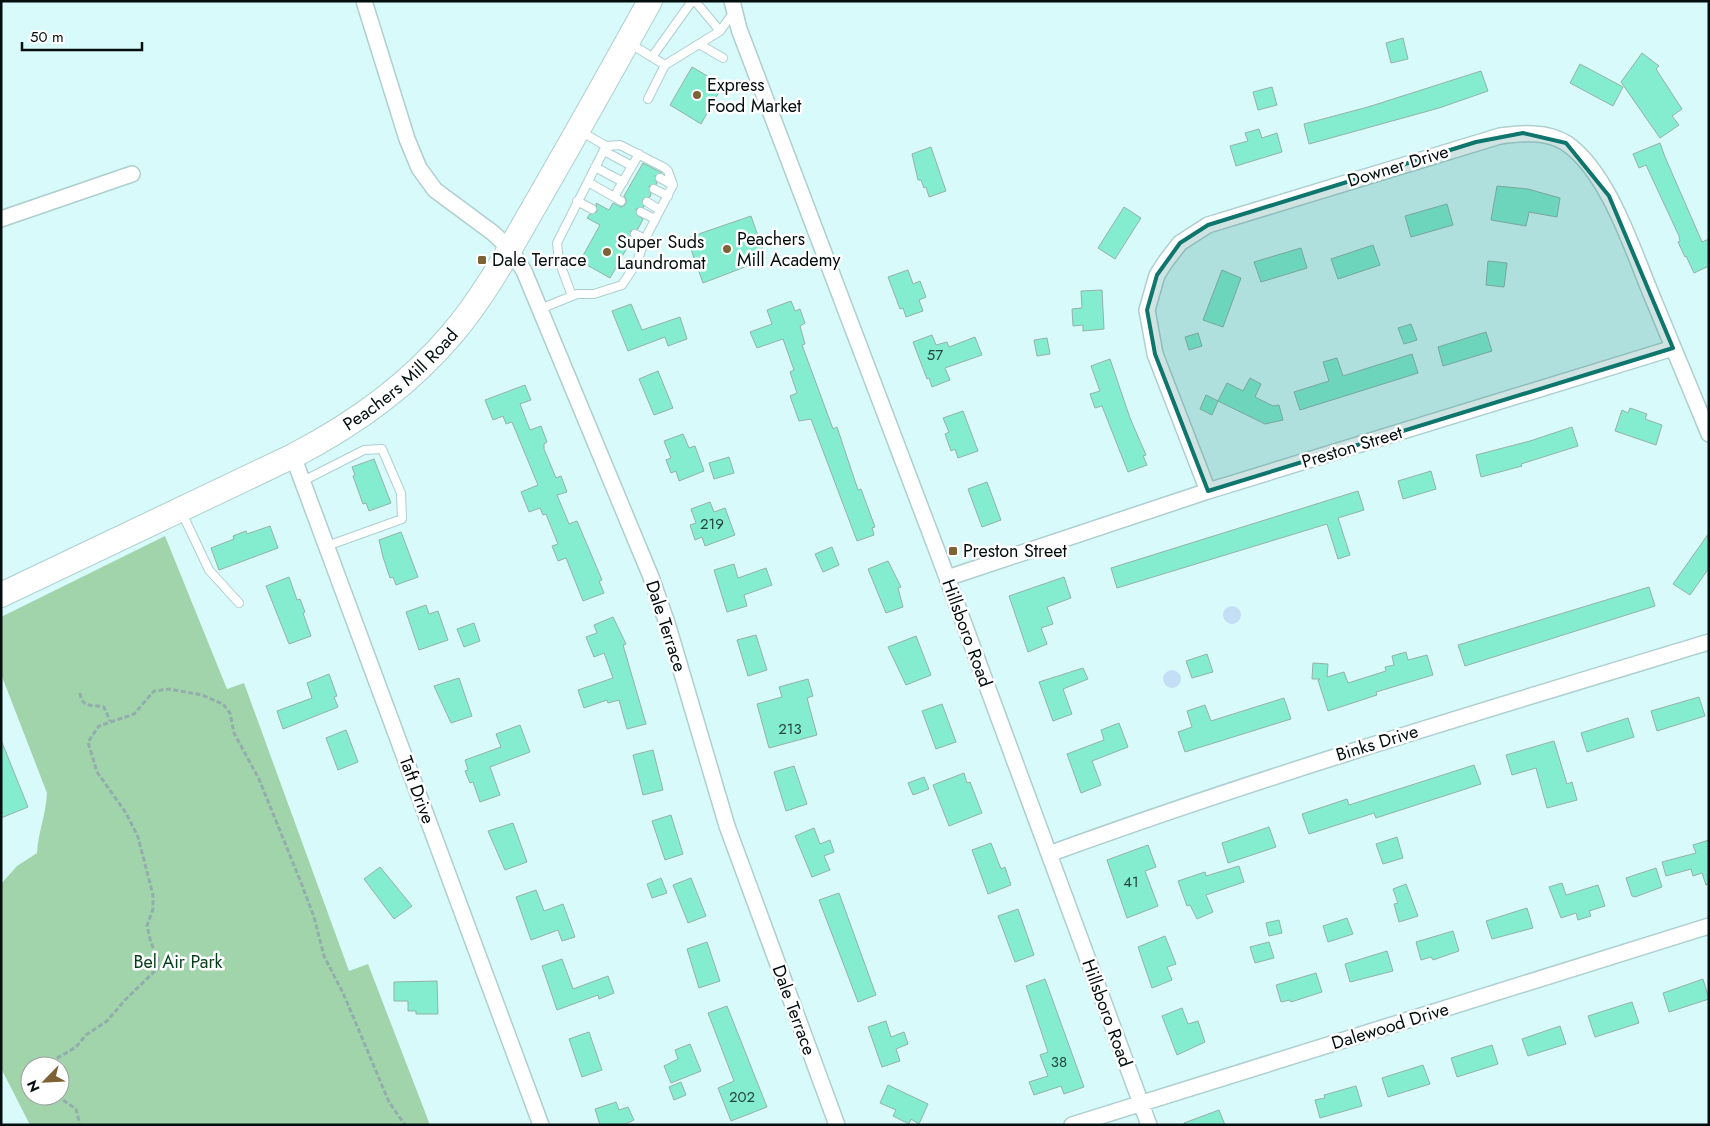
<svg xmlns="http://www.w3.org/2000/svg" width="1710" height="1126" font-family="Jost,sans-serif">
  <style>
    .green { fill: #a1d4ab; fill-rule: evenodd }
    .water { fill: #c3def5 }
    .building { fill: #84edd0; stroke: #94b2a8 }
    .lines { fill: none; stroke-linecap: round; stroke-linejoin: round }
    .lane-casing { stroke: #aecfcf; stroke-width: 10 }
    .street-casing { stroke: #aecfcf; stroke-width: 18 }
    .primary-casing { stroke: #aecfcf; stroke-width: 26 }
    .path { stroke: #93adad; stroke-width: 3; stroke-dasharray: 5 2.5; stroke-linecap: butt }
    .lane { stroke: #fff; stroke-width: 8 }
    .street { stroke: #fff; stroke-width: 15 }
    .primary { stroke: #fff; stroke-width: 24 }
    .marked { fill: #0f766e; fill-opacity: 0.2; stroke: #0f766e; stroke-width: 4; stroke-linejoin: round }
    .poi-dot { fill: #7c6234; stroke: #fff; stroke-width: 2 }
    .labels { text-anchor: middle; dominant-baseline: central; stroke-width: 5; stroke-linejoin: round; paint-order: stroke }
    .number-label { font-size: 15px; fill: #24463e }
    .poi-label { font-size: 18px; fill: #040e0e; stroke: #fff; text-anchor: start }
    .street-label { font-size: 18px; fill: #040e0e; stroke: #fff }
    .park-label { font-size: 18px; fill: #053e1b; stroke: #fff }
  </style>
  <rect width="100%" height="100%" fill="#d8fafa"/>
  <path class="green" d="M165 536 227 689 244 683 349 971 368 964 430 1125H30L1 1068V884L17 866 37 853C38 833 46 814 47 793L1 674V617ZM30 1066H60V1096H30Z"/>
  <path class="water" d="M1223 615a9 9 0 1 1 18 0a9 9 0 1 1-18 0Z
    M1163 679a9 9 0 1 1 18 0a9 9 0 1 1-18 0Z"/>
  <path class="building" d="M1403 38 1408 59 1391 63 1386 43Z
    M1642 53 1659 66 1656 69 1682 109 1672 116 1679 125 1660 138 1621 82Z
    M1580 64 1623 87 1613 106 1570 83Z
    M692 67 723 85 701 124 670 105Z
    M1481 71 1488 91 1439 108 1309 144 1304 124 1368 107Z
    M1272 87 1277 105 1258 110 1253 92Z
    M1259 129 1262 138 1277 133 1282 152 1236 166 1230 146 1248 141 1245 133Z
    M1660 143 1665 157 1702 242 1709 239V266L1694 273 1686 256 1685 257 1678 242 1680 241 1679 236 1646 165 1639 168 1633 154Z
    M931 147 946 191 929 197 926 187 924 188 921 180H918L912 154Z
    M643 163 662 173 655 176 657 184 649 186 651 194 650 197 642 200 644 207 636 209 637 215 643 219 638 229 630 231 632 239 610 278 580 261 600 225 587 218 590 214 597 212 596 203 609 210 613 203 621 207 624 206 627 201 624 196Z
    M1497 186 1528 189 1560 198 1557 217 1529 212 1526 226 1491 220Z
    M1447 204 1453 225 1411 237 1405 216Z
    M1124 207 1141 218 1115 259 1098 248Z
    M751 216 766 259 703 283 687 238Z
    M1373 245 1380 265 1338 279 1331 259Z
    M1301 248 1307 268 1261 282 1254 262Z
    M1488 261 1507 263 1504 287 1486 285Z
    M908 270 913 284 920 281 926 297 919 300 923 311 906 317 903 308 900 309 888 277Z
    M1222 270 1241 278 1223 327 1203 320Z
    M1102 290 1104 329 1083 331V325L1073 326 1072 309 1082 308 1081 291Z
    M791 301 795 311 800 309 805 323 800 326 805 344 802 345 833 429 837 427 858 490 861 489 875 527 872 528 874 535 857 541 811 419 799 421 790 396 797 393 790 372 794 370 783 339 757 348 750 332 772 324 767 310Z
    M631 304 642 330 680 317 687 339 668 346 665 337 628 351 612 311Z
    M1411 324 1417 340 1404 344 1398 328Z
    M1486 332 1492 351 1443 366 1438 347Z
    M1198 333 1202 346 1189 350 1185 337Z
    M932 335 936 345 947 342 949 347 975 337 982 355 945 368 950 380 932 387 929 378 927 379 913 342Z
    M1047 338 1050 354 1037 356 1034 340Z
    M1412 354 1418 373 1300 410 1294 392 1329 381 1323 362 1337 358 1343 376Z
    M1110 359 1130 418 1146 455 1143 456 1147 465 1128 472 1102 406 1095 408 1090 394 1100 391 1091 366Z
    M658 371 673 408 654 415 639 379Z
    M1250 378 1261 384 1255 397 1273 406 1279 405 1283 420 1265 424 1218 401 1227 383 1243 391Z
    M525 385 531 400 520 404 530 430 541 426 547 442 544 444V449L556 478 561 476 567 492 557 495 569 524 577 521 602 580 599 581 604 593 583 601 566 558 558 561 552 546 558 544 546 514 543 515 540 508 529 512 521 492 538 485 512 422 506 424 503 416 493 420 485 400Z
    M1206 395 1218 401 1212 415 1200 409Z
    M1630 408 1647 414 1645 419 1662 425 1656 445 1615 431 1622 410 1628 413Z
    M963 411 978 451 958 458 955 449 951 451 945 434 949 432 943 418Z
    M1572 427 1578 446 1521 464 1522 466 1481 477 1476 455 1530 441Z
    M683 434 689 448 695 446 704 471 679 481 676 471 671 473 666 460 671 458 664 441Z
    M729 457 734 473 714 479 709 463Z
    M374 459 391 503 369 511 366 503 363 504 353 476 355 475 352 467Z
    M1431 471 1436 489 1403 499 1398 481Z
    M987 482 1001 520 982 527 968 489Z
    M1358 491 1364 510 1338 518 1350 555 1338 559 1327 524 1117 588 1111 568Z
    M710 502 714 512 725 508 735 535 705 546 702 537 695 540 690 525 696 523 691 509Z
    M270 526 278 548 219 570 211 548 234 539 233 536 246 531 247 534Z
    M401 532 418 577 396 585 393 577 390 578 383 557 379 540Z
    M1709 533V568L1690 595 1673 584Z
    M832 547 839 565 823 572 815 554Z
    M888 561 901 587 898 588 903 607 886 613 868 569Z
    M734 564 738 578 766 568 772 585 744 595 747 606 727 612 714 570Z
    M289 577 297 600 300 599 305 612 303 613 311 636 289 644 266 586Z
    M1064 577 1071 598 1047 607 1053 624 1041 628 1047 644 1028 652 1009 596Z
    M1649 587 1655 606 1465 666 1458 645Z
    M426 605 429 614 438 611 448 640 419 650 406 612Z
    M613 617 626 644 623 645 646 724 627 729 619 700 608 703 607 700 584 708 578 690 613 678 604 653 594 657 586 637 597 633 594 625Z
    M474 623 480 641 464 647 457 629Z
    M756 635 767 670 748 676 737 640Z
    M916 636 931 675 906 685 888 647Z
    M1406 652 1408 660 1427 655 1433 675 1376 692 1377 695 1328 711 1318 680 1320 679H1312L1313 663 1328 664 1327 677 1344 672 1348 683 1386 671 1385 667 1394 665 1392 656Z
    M1207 654 1213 672 1192 678 1186 661Z
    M1083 668 1088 679 1063 689 1072 714 1053 721 1039 682Z
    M329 674 337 696 334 697 338 707 283 729 277 711 312 698 307 683Z
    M459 678 472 716 451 723 434 686Z
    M808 679 813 696 807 698 817 735 769 748 757 704 782 697 779 687Z
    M1699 697 1705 716 1657 731 1651 711Z
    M1284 698 1291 719 1185 752 1178 732 1192 727 1187 711 1205 705 1211 721Z
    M942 704 956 742 936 749 922 711Z
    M1628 718 1634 737 1587 752 1581 733Z
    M1119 723 1128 747 1092 761 1101 785 1081 793 1067 754 1104 740 1101 730Z
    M520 725 530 752 490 767 500 795 480 802 473 782 470 783 465 771 468 770 465 760 501 747 496 734Z
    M346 730 358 762 338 770 326 738Z
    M1 740 28 807 1 818Z
    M1554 741 1567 784 1572 782 1577 800 1547 808 1536 768 1512 775 1506 755Z
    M653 750 663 790 643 795 633 755Z
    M1474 765 1481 784 1376 818 1374 813 1309 834 1302 814 1347 799 1349 805Z
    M794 766 807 804 786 811 774 772Z
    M964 773 967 783 970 782 982 813 949 826 933 785Z
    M924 777 929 789 913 795 908 783Z
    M671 815 683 854 665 860 652 821Z
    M513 823 527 862 505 870 488 831Z
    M1269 827 1276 847 1228 863 1222 843Z
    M814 828 820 844 830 840 834 852 824 856 830 870 812 877 795 836Z
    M1397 837 1403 858 1383 864 1376 844Z
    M1709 840V884L1706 885 1702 873 1693 876 1691 869 1666 876 1662 862 1696 853 1693 845Z
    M991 843 1001 869 1005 867 1011 885 988 894 972 850Z
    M1148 845 1156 867 1145 871 1158 906 1127 918 1107 860Z
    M1239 866 1244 882 1206 895 1213 912 1197 919 1190 905 1187 906 1178 881 1205 872 1206 876Z
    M380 867 412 906 394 919 364 879Z
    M1656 868 1662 887 1635 897 1632 896 1626 878Z
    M661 878 667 893 652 898 647 884Z
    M691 878 706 916 688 923 673 885Z
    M1562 883 1566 895 1598 885 1605 906 1589 911 1591 916 1578 920 1576 913 1561 918 1549 887Z
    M1406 884 1418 916 1399 922 1394 904 1398 903 1393 889Z
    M536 890 544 911 563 904 575 937 562 941 558 930 531 940 516 897Z
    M839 893 876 995 858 1002 819 900Z
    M1527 908 1533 928 1492 939 1486 921Z
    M1018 909 1034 955 1015 962 998 916Z
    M1347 918 1353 934 1328 942 1323 926Z
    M1279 920 1282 933 1269 936 1266 923Z
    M1453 931 1459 951 1433 960 1431 957 1421 960 1416 942Z
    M1165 936 1176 964 1167 967 1172 980 1152 988 1138 947Z
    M707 942 720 981 699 988 687 949Z
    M1269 942 1274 958 1255 963 1250 947Z
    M1387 951 1393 971 1350 982 1345 964Z
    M562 959 573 989 608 976 614 993 599 999 598 995 557 1010 542 966Z
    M1316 973 1322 992 1291 1002 1290 1000 1281 1002 1276 985Z
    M1045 979 1084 1087 1064 1094 1061 1086 1034 1095 1029 1082 1048 1076 1040 1055 1048 1052 1026 986Z
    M1703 979 1709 999 1669 1012 1663 993Z
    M437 981 438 1014H416V1011H408V1001H394V982Z
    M1632 1002 1639 1023 1595 1037 1588 1016Z
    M727 1006 767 1107 731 1121 718 1088 734 1081 708 1013Z
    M1182 1008 1188 1024 1198 1021 1205 1042 1177 1055 1162 1016Z
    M886 1021 891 1037 904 1032 908 1044 896 1049 900 1061 882 1067 868 1027Z
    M1560 1026 1566 1044 1528 1056 1522 1039Z
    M589 1032 602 1070 582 1077 569 1039Z
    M690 1044 701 1071 671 1083 664 1066 678 1059 675 1050Z
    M1492 1045 1498 1064 1457 1077 1451 1058Z
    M1423 1065 1430 1084 1388 1097 1382 1078Z
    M681 1082 686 1095 674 1100 669 1087Z
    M888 1085 928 1104 919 1124 911 1119 909 1124 893 1116 896 1110 880 1103Z
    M1356 1086 1362 1106 1320 1118 1315 1100 1325 1098 1324 1095Z
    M616 1102 619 1110 628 1107 634 1120 623 1125H600L595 1109Z
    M1219 1110 1225 1125H1184V1123Z"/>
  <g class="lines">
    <defs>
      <path id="lane" d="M695 1 720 31
        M629 43 665 65 648 99
        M699 44 723 58
        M652 57 692 1
        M665 65 720 31 734 12
        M604 151 632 166
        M595 167 623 182
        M660 178 673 185
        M588 182 621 201
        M654 189 668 196
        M614 197 639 154
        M577 201 592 209
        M647 202 660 210
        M641 212 655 219
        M635 234 645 239
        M572 296 559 261 557 243 606 146 580 131
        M540 309 577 294H594L622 285 637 262 645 239 673 185 668 171 665 168 620 145 606 146
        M303 481 364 450 382 449 401 493 402 519 327 546
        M181 511 209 570 239 603"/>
      <path id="street" d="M364 1 407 139 419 168 435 190 493 233 510 249 524 271 651 577 668 626 727 826 837 1125
        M732 1 739 29 939 556 1149 1125
        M1 219 132 174
        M293 456 541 1125
        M1208 491 1155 354 1147 310 1157 275 1166 261 1180 243 1208 225 1500 136C1521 133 1547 131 1566 143 1609 172 1634 254 1654 301 1672 345 1690 389 1709 434
        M947 578 1208 491 1673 348
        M1049 854C1266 775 1488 709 1709 642
        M1072 1125 1709 926"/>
      <g id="primary">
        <path id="s1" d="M1 595 293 456C353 425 409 385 452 334 486 294 512 245 538 200 576 134 613 68 650 1"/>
      </g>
    </defs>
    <use href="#lane" class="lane-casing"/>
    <use href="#street" class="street-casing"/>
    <use href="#primary" class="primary-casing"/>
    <path class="path" d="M80 693C82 709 92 704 104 707L110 721
      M44 1066 76 1047 86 1035 107 1021 125 1000 158 968V958L151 943 147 926 153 909V895L138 837 126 813 97 772 88 742 99 726 134 714 154 691 169 689 202 695 223 704 230 713 234 733 259 779 302 885 314 917 324 956 344 995 389 1102 405 1125
      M57 1096 76 1109 80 1125"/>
    <use href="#lane" class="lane"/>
    <use href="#street" class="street"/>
    <use href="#primary" class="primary"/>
  </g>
  <path class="marked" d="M1523 133 1566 143 1609 196 1673 348 1208 491 1155 354 1147 310 1157 275 1180 243 1208 225 1476 142Z"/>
  <g class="poi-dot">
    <circle cx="697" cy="95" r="5"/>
    <circle cx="727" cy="249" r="5"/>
    <circle cx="607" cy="252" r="5"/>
    <rect x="477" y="255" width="10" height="10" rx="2.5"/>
    <rect x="948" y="546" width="10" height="10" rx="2.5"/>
  </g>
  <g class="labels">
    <g class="number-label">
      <text x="935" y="355">57</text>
      <text x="712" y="524">219</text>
      <text x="790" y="729">213</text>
      <text x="1131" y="882">41</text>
      <text x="1059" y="1062">38</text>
      <text x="742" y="1097">202</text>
    </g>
    <g class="poi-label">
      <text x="707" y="85">Express<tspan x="707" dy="21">Food Market</tspan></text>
      <text x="737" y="239">Peachers<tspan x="737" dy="21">Mill Academy</tspan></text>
      <text x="617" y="242">Super Suds<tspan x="617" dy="21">Laundromat</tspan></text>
      <text x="492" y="260">Dale Terrace</text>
      <text x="963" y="551">Preston Street</text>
    </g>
    <g class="street-label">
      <text transform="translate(1398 166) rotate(-17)">Downer Drive</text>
      <text stroke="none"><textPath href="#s1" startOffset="456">Peachers Mill Road</textPath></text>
      <text transform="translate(1352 447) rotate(-17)">Preston Street</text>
      <text transform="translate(666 626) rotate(72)">Dale Terrace</text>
      <text transform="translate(967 633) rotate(70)">Hillsboro Road</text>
      <text transform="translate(1377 743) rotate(-17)">Binks Drive</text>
      <text transform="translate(417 790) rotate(70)">Taft Drive</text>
      <text transform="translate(794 1010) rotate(70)">Dale Terrace</text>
      <text transform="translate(1107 1013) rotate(70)">Hillsboro Road</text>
      <text transform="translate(1390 1026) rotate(-17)">Dalewood Drive</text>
    </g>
    <g class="park-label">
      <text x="178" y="962">Bel Air Park</text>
    </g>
  </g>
  <rect width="1710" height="1126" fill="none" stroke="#040e0e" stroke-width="5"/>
  <g transform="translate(45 1081) rotate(246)"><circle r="24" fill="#ffffff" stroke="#9b9f9f"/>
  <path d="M0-4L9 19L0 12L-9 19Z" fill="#7c6234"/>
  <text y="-8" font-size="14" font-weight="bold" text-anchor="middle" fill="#040e0e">N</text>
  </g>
  <path d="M22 42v8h120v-8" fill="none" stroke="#040e0e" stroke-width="2.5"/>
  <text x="30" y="42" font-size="15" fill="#040e0e" stroke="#ffffff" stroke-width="4" paint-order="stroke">50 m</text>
</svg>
